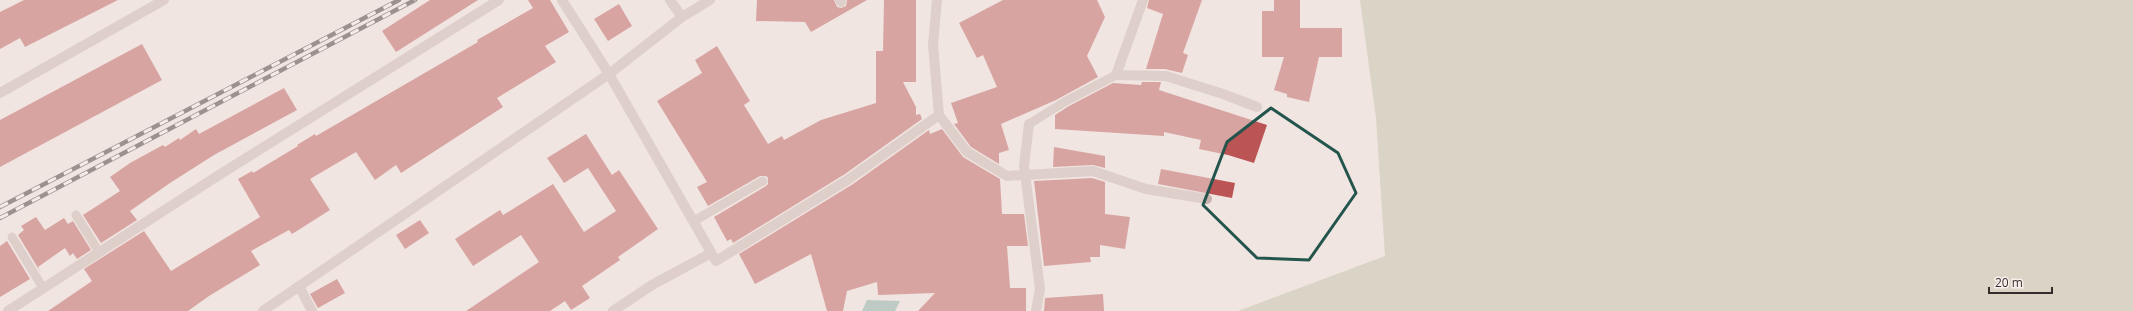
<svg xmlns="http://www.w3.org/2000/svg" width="2133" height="311" font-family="'Open Sans',sans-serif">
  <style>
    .green { fill: #bcbfa2 }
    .water { fill: #82aca3 }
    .building { fill: #b55 }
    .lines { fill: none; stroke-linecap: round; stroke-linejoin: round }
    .service { stroke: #c8b3ad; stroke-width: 9 }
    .minor { stroke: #c8b3ad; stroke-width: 10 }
    .tertiary { stroke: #c8b3ad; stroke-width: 10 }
    .rail-casing { stroke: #372c2b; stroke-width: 4.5 }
    .rail { stroke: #f9f0ed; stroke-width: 3; stroke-dasharray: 9; stroke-linecap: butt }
    .marked { fill: none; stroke: #24554d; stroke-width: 3; stroke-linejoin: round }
  </style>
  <rect width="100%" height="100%" fill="#f1e5e1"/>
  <path class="green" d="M1360 0H2133V311H1238L1385 256 1376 118Z"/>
  <path class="water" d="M867 300 900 301 895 311H862Z"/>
  <path class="building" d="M24 0H118L25 47 20 38 0 49V12Z
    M430 0H478L396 52 382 31Z
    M528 0H550L569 32 545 46 556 62 497 98 503 107 401 173 396 165 375 180 356 152 310 179 330 210 292 234 289 230 251 251 260 265 209 296 188 311H48L92 281 84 269 144 231 171 271 260 217 238 179 252 171 253 173 298 146 297 145 315 134 316 136 478 42 477 40 533 8Z
    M757 0H834L837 7 841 8 846 6 847 0H867L811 32 805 22 756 21Z
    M884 0H916V82H903L916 107V115L920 114 922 119 845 174 733 243 731 239 727 241 714 217 766 186 768 184V178L766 176H760L708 206 697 187 707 182 657 101 702 73 695 60 717 46 750 101 744 105 768 144 782 136 784 140 821 120 876 103V51H883Z
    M1003 0H1097L1105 17 1087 56 1098 77 1056 100 1001 124 1009 150 999 153V164L971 147 954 124 958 123 951 103 997 87 983 55 977 58 959 23Z
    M1149 0H1202L1183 53 1188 55 1182 73 1165 69H1146L1163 14 1147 8Z
    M1274 0H1300V28H1342V57H1319L1309 102 1287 97V94L1274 90 1284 57H1262V11H1274Z
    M619 4 632 26 608 41 594 19Z
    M142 44 162 80 0 167V120Z
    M1142 82H1161L1159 90 1267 125 1254 163 1228 155 1199 149 1201 140 1164 132V136L1055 129V115L1069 106 1113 83 1141 85Z
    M284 88 297 110 214 155 170 183 130 211 137 220 101 243 83 215 120 191 110 177 130 163 163 145 165 147 179 138 180 140 196 129 199 134Z
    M942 129 963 157 1000 179 1002 214H1024L1028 246H1007L1010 288H1026V311H918L935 293 878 295 877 282 847 291 843 311H827L811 254 755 284 739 254 853 184 929 130 930 134Z
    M586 134 612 175 619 170 658 229 618 257 620 260 582 286 590 298 571 310 565 301 550 311H466L539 262 521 235 473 266 455 239 500 210 503 215 553 184 584 232 616 211 588 168 564 183 547 158Z
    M1054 147 1105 156V168L1093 165 1053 167Z
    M1161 169 1235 183 1232 198 1158 184Z
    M1092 178 1105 182V214L1130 217 1125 249 1100 245V257H1090L1091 262 1044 266 1034 181Z
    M36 217 45 230 64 218 68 224 73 221 91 250 77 259 73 253 70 256 65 248 38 267 41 273 18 235 24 230 21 226Z
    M420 220 429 233 405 249 396 235Z
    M7 241 30 279 0 297V246Z
    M337 279 345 293 318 308 310 294Z
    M1103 294 1104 311H1044L1045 298Z"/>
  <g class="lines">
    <path class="service" d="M1029 124 1066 101 1116 75
      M76 215 99 252
      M694 221 763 181
      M12 237 43 288"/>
    <path class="minor" d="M670 0 682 17
      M840 0 841 2
      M937 0 933 45 939 115 967 152 1007 176 1093 171 1146 189 1207 199
      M1143 0 1116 75 1166 76 1223 94 1257 107
      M609 74 716 261 849 179 939 115
      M0 93 164 0
      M1029 124 1024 166 1040 289 1036 311
      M299 286 312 311
      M8 311 219 175 499 0
      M263 311 609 74 682 17 710 0
      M613 311 652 285 711 253"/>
    <path class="tertiary" d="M562 0 609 74"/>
    <defs>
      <path id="rail" d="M0 207 399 0
        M0 218 415 0"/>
    </defs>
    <use href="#rail" class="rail-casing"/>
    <use href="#rail" class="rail"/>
  </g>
  <path d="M0 0H2133V311H0ZM1271 108 1338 153 1356 193 1309 260 1257 258 1203 205 1227 142Z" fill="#f1e5e1" fill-opacity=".55" fill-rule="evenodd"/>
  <path class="marked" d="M1271 108 1338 153 1356 193 1309 260 1257 258 1203 205 1227 142Z"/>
  <path d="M1989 287v6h63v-6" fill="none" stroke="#372c2b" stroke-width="2"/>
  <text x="1995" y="287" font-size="12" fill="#372c2b" stroke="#f9f0ed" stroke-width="3" paint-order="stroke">20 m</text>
</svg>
